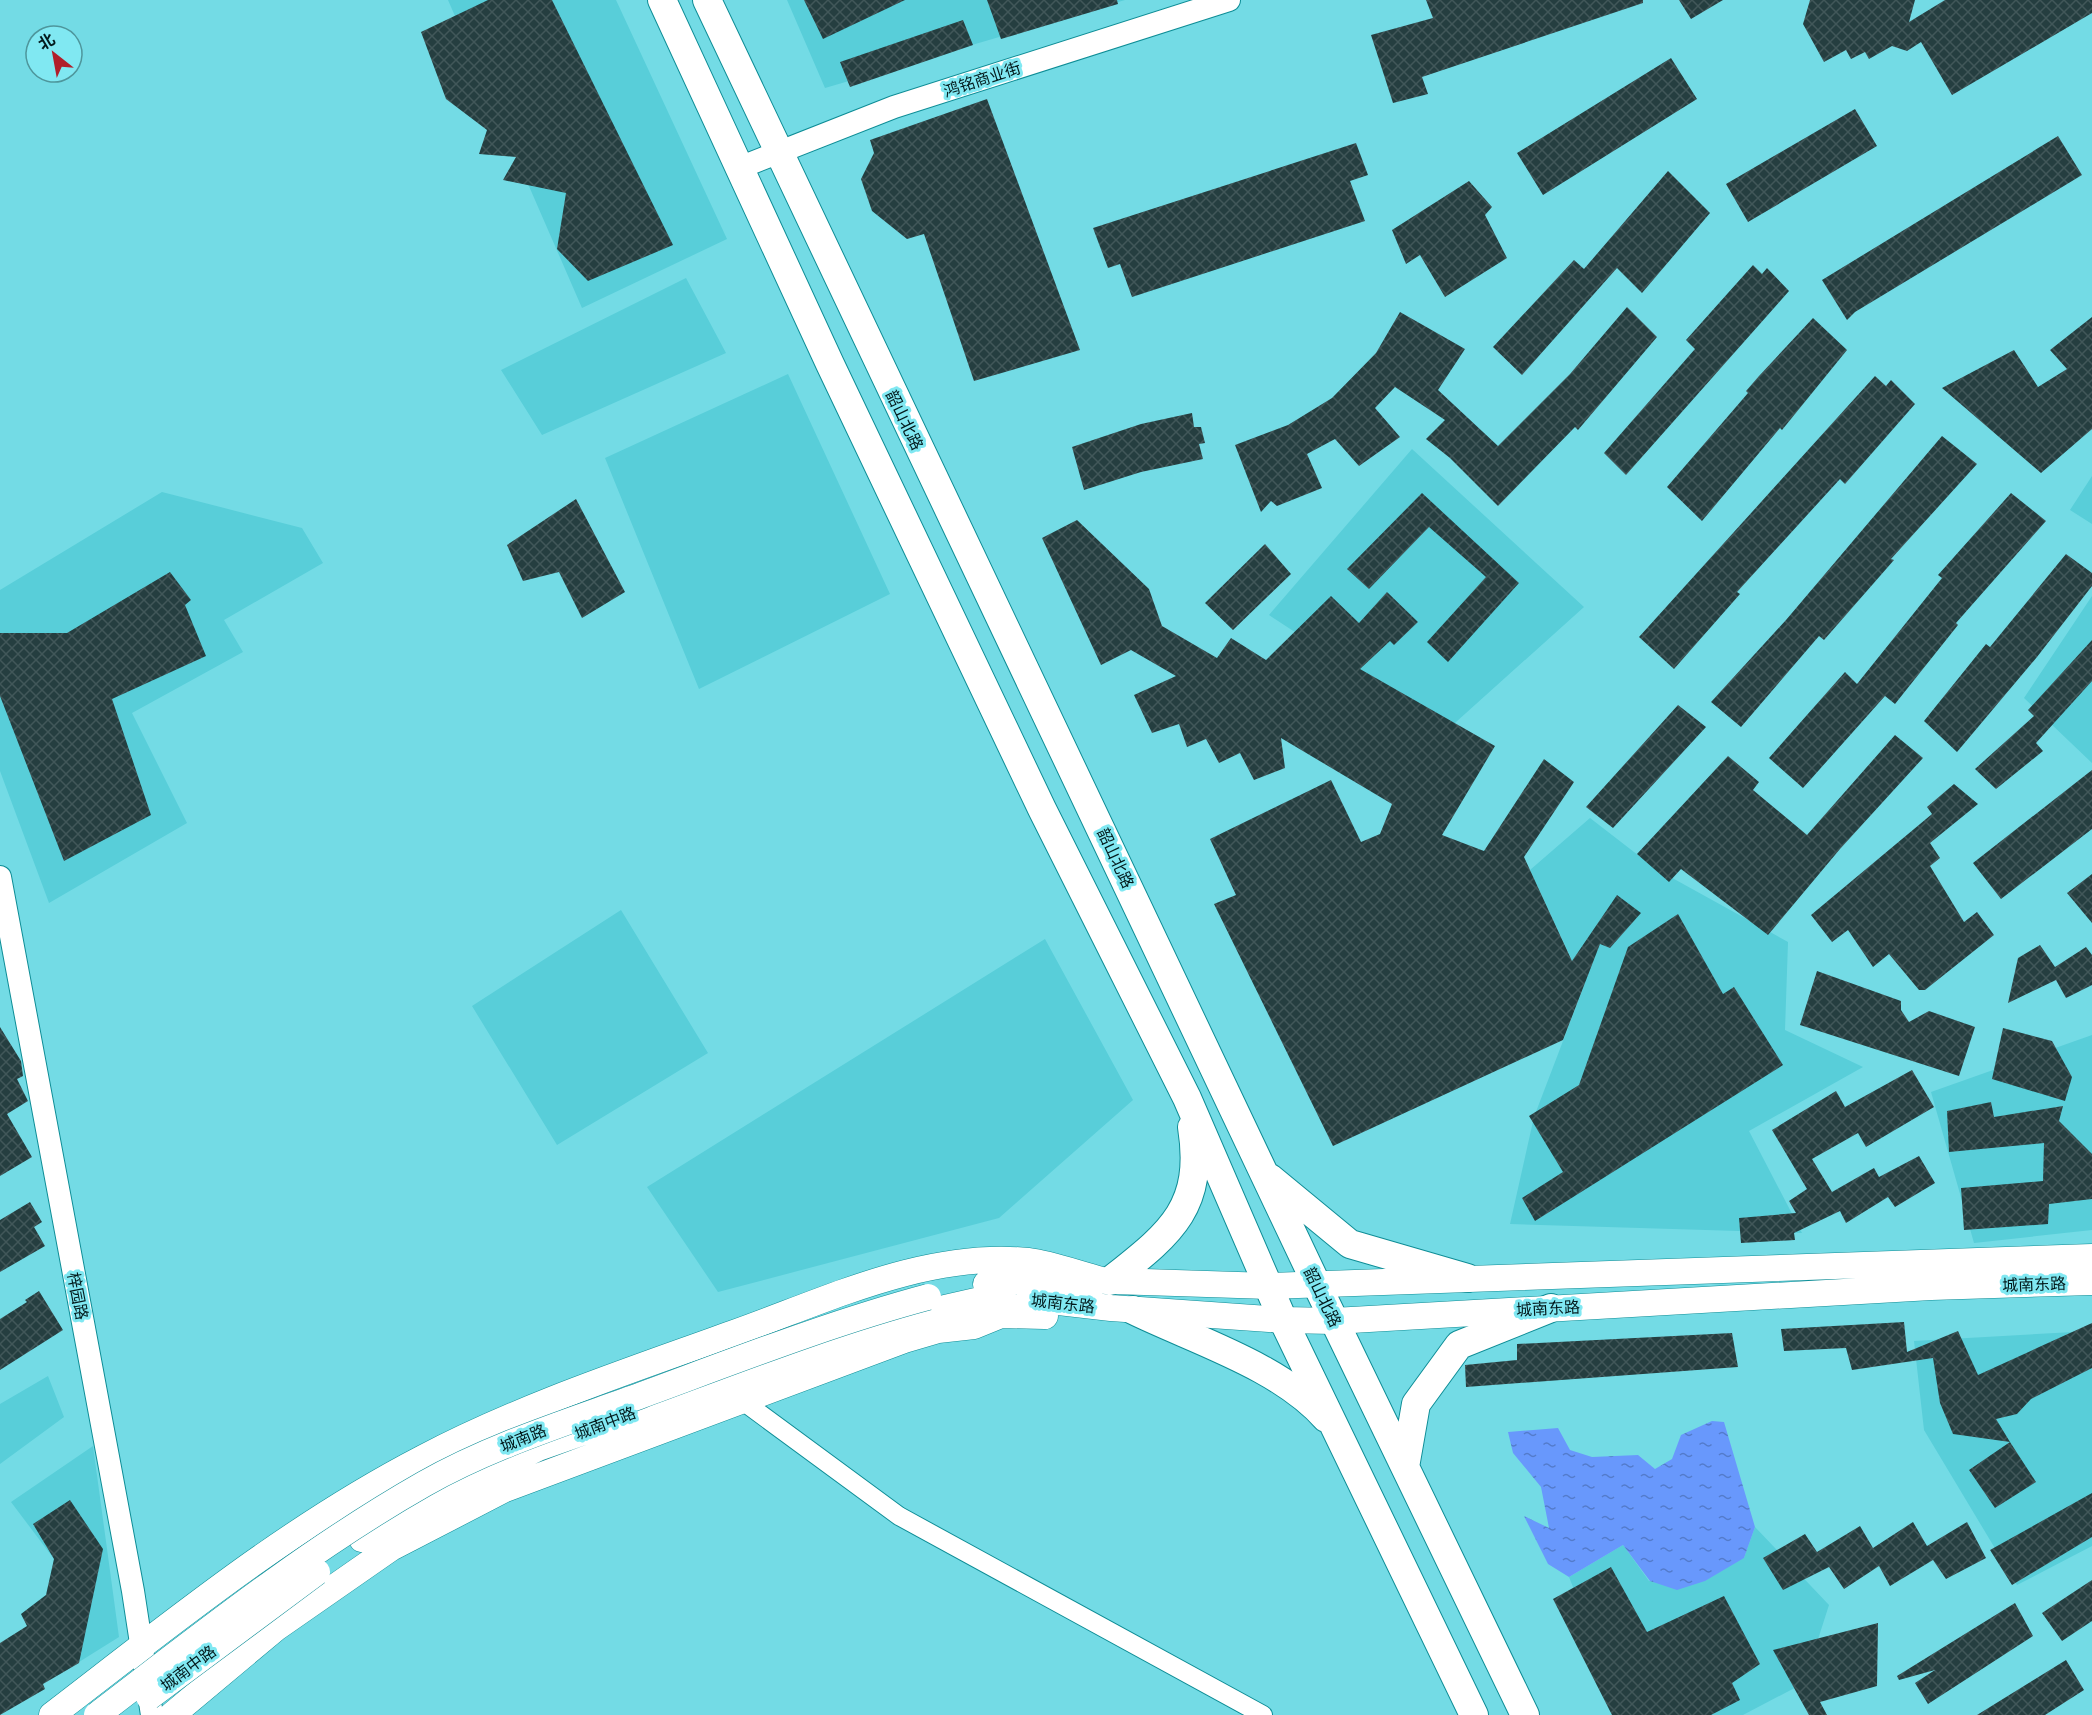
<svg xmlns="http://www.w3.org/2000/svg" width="2092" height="1715" font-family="'IBM Plex Sans','Noto Sans SC',sans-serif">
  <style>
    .built { fill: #58ced9 }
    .water { fill: url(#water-ripples) }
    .building { fill: url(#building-cross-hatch) }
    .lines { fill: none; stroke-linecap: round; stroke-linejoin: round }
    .minor-casing { stroke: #0e8d96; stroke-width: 20 }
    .tertiary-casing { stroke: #0e8d96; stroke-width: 24 }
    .secondary-casing { stroke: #0e8d96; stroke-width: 27 }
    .primary-casing { stroke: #0e8d96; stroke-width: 30 }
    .minor { stroke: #fff; stroke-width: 18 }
    .tertiary { stroke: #fff; stroke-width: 22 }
    .secondary { stroke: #fff; stroke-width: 26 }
    .primary { stroke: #fff; stroke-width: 28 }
    .secondary-bridge-casing { stroke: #0e8d96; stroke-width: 27; stroke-linecap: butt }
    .secondary-bridge { stroke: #fff; stroke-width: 26 }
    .labels { text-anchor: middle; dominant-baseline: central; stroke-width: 6; stroke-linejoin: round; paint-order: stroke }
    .street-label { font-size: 16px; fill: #031a1c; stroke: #80e8f2 }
  </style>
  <defs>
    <pattern id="water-ripples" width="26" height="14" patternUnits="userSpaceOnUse" patternTransform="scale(1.5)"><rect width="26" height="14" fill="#6898fc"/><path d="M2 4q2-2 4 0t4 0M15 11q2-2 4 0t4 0" fill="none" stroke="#537bcb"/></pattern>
    <pattern id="building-cross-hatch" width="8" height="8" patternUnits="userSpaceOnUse" patternTransform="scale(1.5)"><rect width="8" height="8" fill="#253e40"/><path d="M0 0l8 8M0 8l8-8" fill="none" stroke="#415759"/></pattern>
  </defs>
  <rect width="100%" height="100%" fill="#73dbe5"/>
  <path class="built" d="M448 0H616L727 239 582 308Z
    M787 0H1125L825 88Z
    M686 278 726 353 542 435 501 370Z
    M788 374 890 594 699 689 605 458Z
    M1412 449 1584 607 1446 731 1269 615Z
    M2092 476V524L2070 510Z
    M162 492 302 528 323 563 224 620 243 652 132 713 187 823 49 903 0 771V590Z
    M2092 596V763L2024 698Z
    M1590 818 1656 869 1788 942 1785 1030 1863 1067 1749 1131 1802 1233 1510 1224 1534 1117 1584 986 1530 870Z
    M621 910 708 1053 557 1145 472 1006Z
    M1045 939 1133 1100 999 1218 718 1292 647 1187Z
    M2092 1035V1230L1974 1243 1931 1092Z
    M2092 1331V1546L2017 1585 1924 1430 1914 1341Z
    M48 1376 64 1417 0 1464V1404Z
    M93 1446 119 1637 55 1677 21 1614 46 1595 54 1559 11 1502Z
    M1755 1527 1829 1605 1804 1683 1743 1715H1624L1569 1577 1623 1545 1649 1581 1744 1558Z"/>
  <path class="water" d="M1712 1421 1724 1422 1755 1527 1744 1558 1705 1581 1677 1590 1650 1581 1623 1545 1569 1577 1548 1564 1524 1516 1549 1528 1541 1487 1513 1453 1508 1432 1558 1428 1570 1450 1592 1457 1638 1455 1655 1469 1672 1459 1681 1435Z"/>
  <path class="building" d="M488 0H552L673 245 588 281 557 249 566 193 503 180 516 157 479 154 487 130 446 99 421 32Z
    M804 0H905L823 39Z
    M987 0H1117L1118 4 1001 39Z
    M1426 0H1643V3L1422 77 1428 94 1393 103 1371 35 1433 18Z
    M1679 0H1723L1691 19Z
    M1810 0H1915L1909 22 1945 0H2092V13L1952 95 1921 42 1907 51 1892 46 1869 59 1865 52 1851 59 1846 50 1824 62 1803 24Z
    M963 20 973 45 850 87 840 62Z
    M1671 58 1697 99 1543 195 1517 153Z
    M987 99 1080 350 974 381 924 234 907 239 872 211 861 179 874 153 870 140Z
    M1855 109 1877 146 1748 222 1726 184Z
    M2058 136 2082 175 1855 312 1847 320 1822 280Z
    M1356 143 1368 175 1350 181 1365 221 1132 297 1120 264 1108 268 1093 228Z
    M1668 171 1710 213 1642 293 1617 268 1522 375 1493 347 1574 260 1584 269Z
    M1469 181 1492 207 1485 215 1507 258 1445 297 1420 255 1406 264 1392 230Z
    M1753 265 1762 274 1767 268 1789 291 1626 475 1604 453 1695 349 1686 340Z
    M1627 307 1657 337 1578 430 1575 427 1498 506 1450 458 1426 439 1445 420 1395 387 1375 408 1400 437 1359 466 1335 439 1307 454 1322 488 1277 506 1271 501 1261 512 1235 445 1288 425 1332 398 1376 353 1400 312 1465 349 1438 390 1498 446 1570 374Z
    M2092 317V429L2041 473 1942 388 2014 350 2038 387 2067 369 2050 350Z
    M1813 318 1847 350 1782 430 1780 428 1702 521 1667 487 1748 393 1746 391 1759 376Z
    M1875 376 1886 386 1891 380 1915 404 1845 484 1840 479 1737 592 1740 594 1674 669 1639 637Z
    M1192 413 1194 427H1201L1205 443 1199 444 1203 459 1141 472 1084 490 1072 447 1141 424Z
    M1942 436 1977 464 1891 559 1894 560 1824 640 1819 636 1741 727 1711 702 1786 620Z
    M1422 493 1519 583 1448 662 1427 642 1486 577 1429 527 1369 589 1347 569Z
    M2011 493 2046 521 1956 623 1958 625 1895 704 1885 696 1803 788 1769 758 1845 672 1857 684 1942 578 1938 575Z
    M576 499 625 592 582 618 559 572 523 581 507 545Z
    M1077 520 1149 589 1162 626 1217 658 1231 638 1266 660 1331 596 1359 623 1387 592 1418 622 1394 645 1390 641 1360 669 1495 746 1442 835 1484 851 1544 759 1574 782 1524 857 1572 961 1617 895 1641 913 1610 948 1600 944 1563 1040 1333 1146 1214 904 1236 895 1210 839 1331 780 1361 842 1380 834 1392 804 1281 738 1285 768 1254 780 1240 753 1219 763 1206 739 1187 747 1179 724 1152 733 1134 695 1176 676 1131 650 1101 665 1042 538Z
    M1265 544 1291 574 1233 630 1205 603Z
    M2066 554 2092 573V586L2037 657 1957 752 1924 721 1986 644 1990 647Z
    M170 572 191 600 185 605 206 656 112 699 151 815 64 861 0 696V633H67Z
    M2092 640V681L2036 743 2043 751 1996 789 1975 769 2034 716 2028 710Z
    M1678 705 1706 727 1613 828 1586 807Z
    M1895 735 1923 758 1840 849 1768 935 1681 869 1669 882 1637 854 1728 756 1759 782 1753 790 1807 835Z
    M2092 770V829L2001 899 1973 863Z
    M1954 784 1978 804 1930 843 1940 858 1930 866 1964 922 1977 912 1994 935 1925 990H1919L1889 954 1873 967 1848 930 1832 942 1811 915 1932 814 1927 807Z
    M2092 874V923L2067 893Z
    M1678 914 1723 994 1734 987 1783 1065 1535 1221 1522 1198 1563 1172 1529 1116 1579 1085 1628 947Z
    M2040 945 2055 967 2086 947 2092 955V985L2066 998 2056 980 2008 1003 2018 958Z
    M1817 971 1901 1001V1010L1909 1022 1929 1011 1975 1027 1959 1076 1800 1025Z
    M0 1027 21 1061 23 1076 17 1079 28 1101 7 1114 32 1157 0 1176Z
    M2003 1028 2052 1041 2072 1077 2065 1101 1992 1079Z
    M1912 1070 1934 1107 1866 1147 1858 1133 1812 1159 1832 1192 1874 1168 1879 1177 1919 1156 1935 1183 1895 1207 1888 1197 1846 1223 1840 1211 1794 1233 1795 1240 1741 1243 1739 1218 1796 1213 1789 1201 1807 1189 1772 1130 1836 1091 1845 1107Z
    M1991 1102 1994 1117 2063 1106 2059 1121 2092 1154V1199L2049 1204 2048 1224 1964 1230 1961 1188 2043 1181 2044 1143 1949 1152 1947 1111Z
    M30 1202 42 1222 34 1227 45 1246 0 1272V1220Z
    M39 1291 63 1330 0 1370V1319L27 1302 25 1300Z
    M1904 1322 1907 1352 1958 1331 1978 1375 2092 1323V1368L2031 1399 2017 1414 1996 1419 2010 1442 1953 1434 1940 1403 1933 1358 1852 1370 1846 1348 1784 1351 1781 1329Z
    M1732 1333 1738 1367 1466 1387 1465 1365 1517 1360V1344Z
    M2010 1442 2036 1482 1995 1508 1969 1470Z
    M2092 1493V1537L2012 1585 1990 1550Z
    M70 1500 103 1549 79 1663 43 1684 45 1689 0 1715V1643L27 1626 21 1614 46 1595 54 1559 33 1524Z
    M1913 1522 1927 1546 1967 1522 1986 1558 1946 1579 1933 1560 1890 1586 1879 1566 1844 1589 1829 1567 1783 1590 1763 1558 1805 1534 1817 1552 1860 1526 1873 1548Z
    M1611 1567 1647 1632 1724 1596 1760 1664 1732 1683 1740 1700 1711 1715H1612L1553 1599Z
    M2092 1580V1621L2062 1641 2042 1613Z
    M2015 1603 2033 1636 1928 1704 1915 1683 1935 1670 1899 1680 1897 1676Z
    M1878 1623 1877 1686 1820 1702 1827 1715H1809L1773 1650Z
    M2066 1660 2084 1690 2045 1715H1977Z"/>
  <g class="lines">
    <defs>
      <path id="minor" d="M744 1402 899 1516 1263 1715"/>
      <path id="tertiary" d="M739 168 894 107 1229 0
        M0 877 133 1591 152 1715"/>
      <path id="secondary" d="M986 1284 1051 1279 1269 1286 2092 1257
        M362 1539 433 1499 538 1448 919 1314 976 1301 1005 1296 1111 1308 1283 1320 1334 1321 1931 1287 2092 1282
        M52 1715C172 1623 288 1528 423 1458 522 1406 629 1371 734 1333 827 1300 926 1251 1028 1261 1052 1264 1078 1274 1102 1280
        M172 1715 276 1628 391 1548 505 1489 904 1340 938 1330 974 1326 1001 1315 1045 1316"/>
      <path id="primary" d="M662 0 830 364 1042 809 1187 1098 1283 1320 1474 1715
        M707 0 1316 1283 1525 1715
        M1270 1178 1350 1244 1467 1278
        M1110 1281C1169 1234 1205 1209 1192 1127
        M1133 1310C1194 1340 1280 1366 1326 1418
        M1405 1467 1416 1404 1459 1345 1551 1308"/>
    </defs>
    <use href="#minor" class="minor-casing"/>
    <use href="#tertiary" class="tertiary-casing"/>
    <use href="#secondary" class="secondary-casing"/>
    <use href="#primary" class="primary-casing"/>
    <use href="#minor" class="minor"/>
    <use href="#tertiary" class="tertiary"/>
    <use href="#secondary" class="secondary"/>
    <use href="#primary" class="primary"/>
    <defs>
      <path id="secondary-bridge" d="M149 1697 317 1572
        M97 1715C203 1634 308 1550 424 1484 493 1445 568 1422 642 1395 737 1360 831 1323 928 1297"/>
    </defs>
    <use href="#secondary-bridge" class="secondary-bridge-casing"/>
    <use href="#secondary-bridge" class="secondary-bridge"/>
  </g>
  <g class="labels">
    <g class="street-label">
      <text transform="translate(982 79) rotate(-18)">鸿铭商业街</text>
      <text transform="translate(905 420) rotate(64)">韶山北路</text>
      <text transform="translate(1116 858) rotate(65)">韶山北路</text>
      <text transform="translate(2034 1284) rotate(-2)">城南东路</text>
      <text transform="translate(78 1296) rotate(79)">梓园路</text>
      <text transform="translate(1323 1297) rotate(64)">韶山北路</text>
      <text transform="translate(1063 1303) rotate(6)">城南东路</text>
      <text transform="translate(1548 1308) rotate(-3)">城南东路</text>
      <text transform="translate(605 1423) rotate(-21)">城南中路</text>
      <text transform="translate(523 1438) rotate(-22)">城南路</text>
      <text transform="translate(188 1668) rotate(-37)">城南中路</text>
    </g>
  </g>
  <g transform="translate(54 54) rotate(329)"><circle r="28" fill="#80e8f2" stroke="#4e969c" stroke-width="1.5"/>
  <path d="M0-4.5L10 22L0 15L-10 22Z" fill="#b11e2a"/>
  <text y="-9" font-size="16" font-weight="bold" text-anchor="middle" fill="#031a1c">北</text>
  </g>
</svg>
